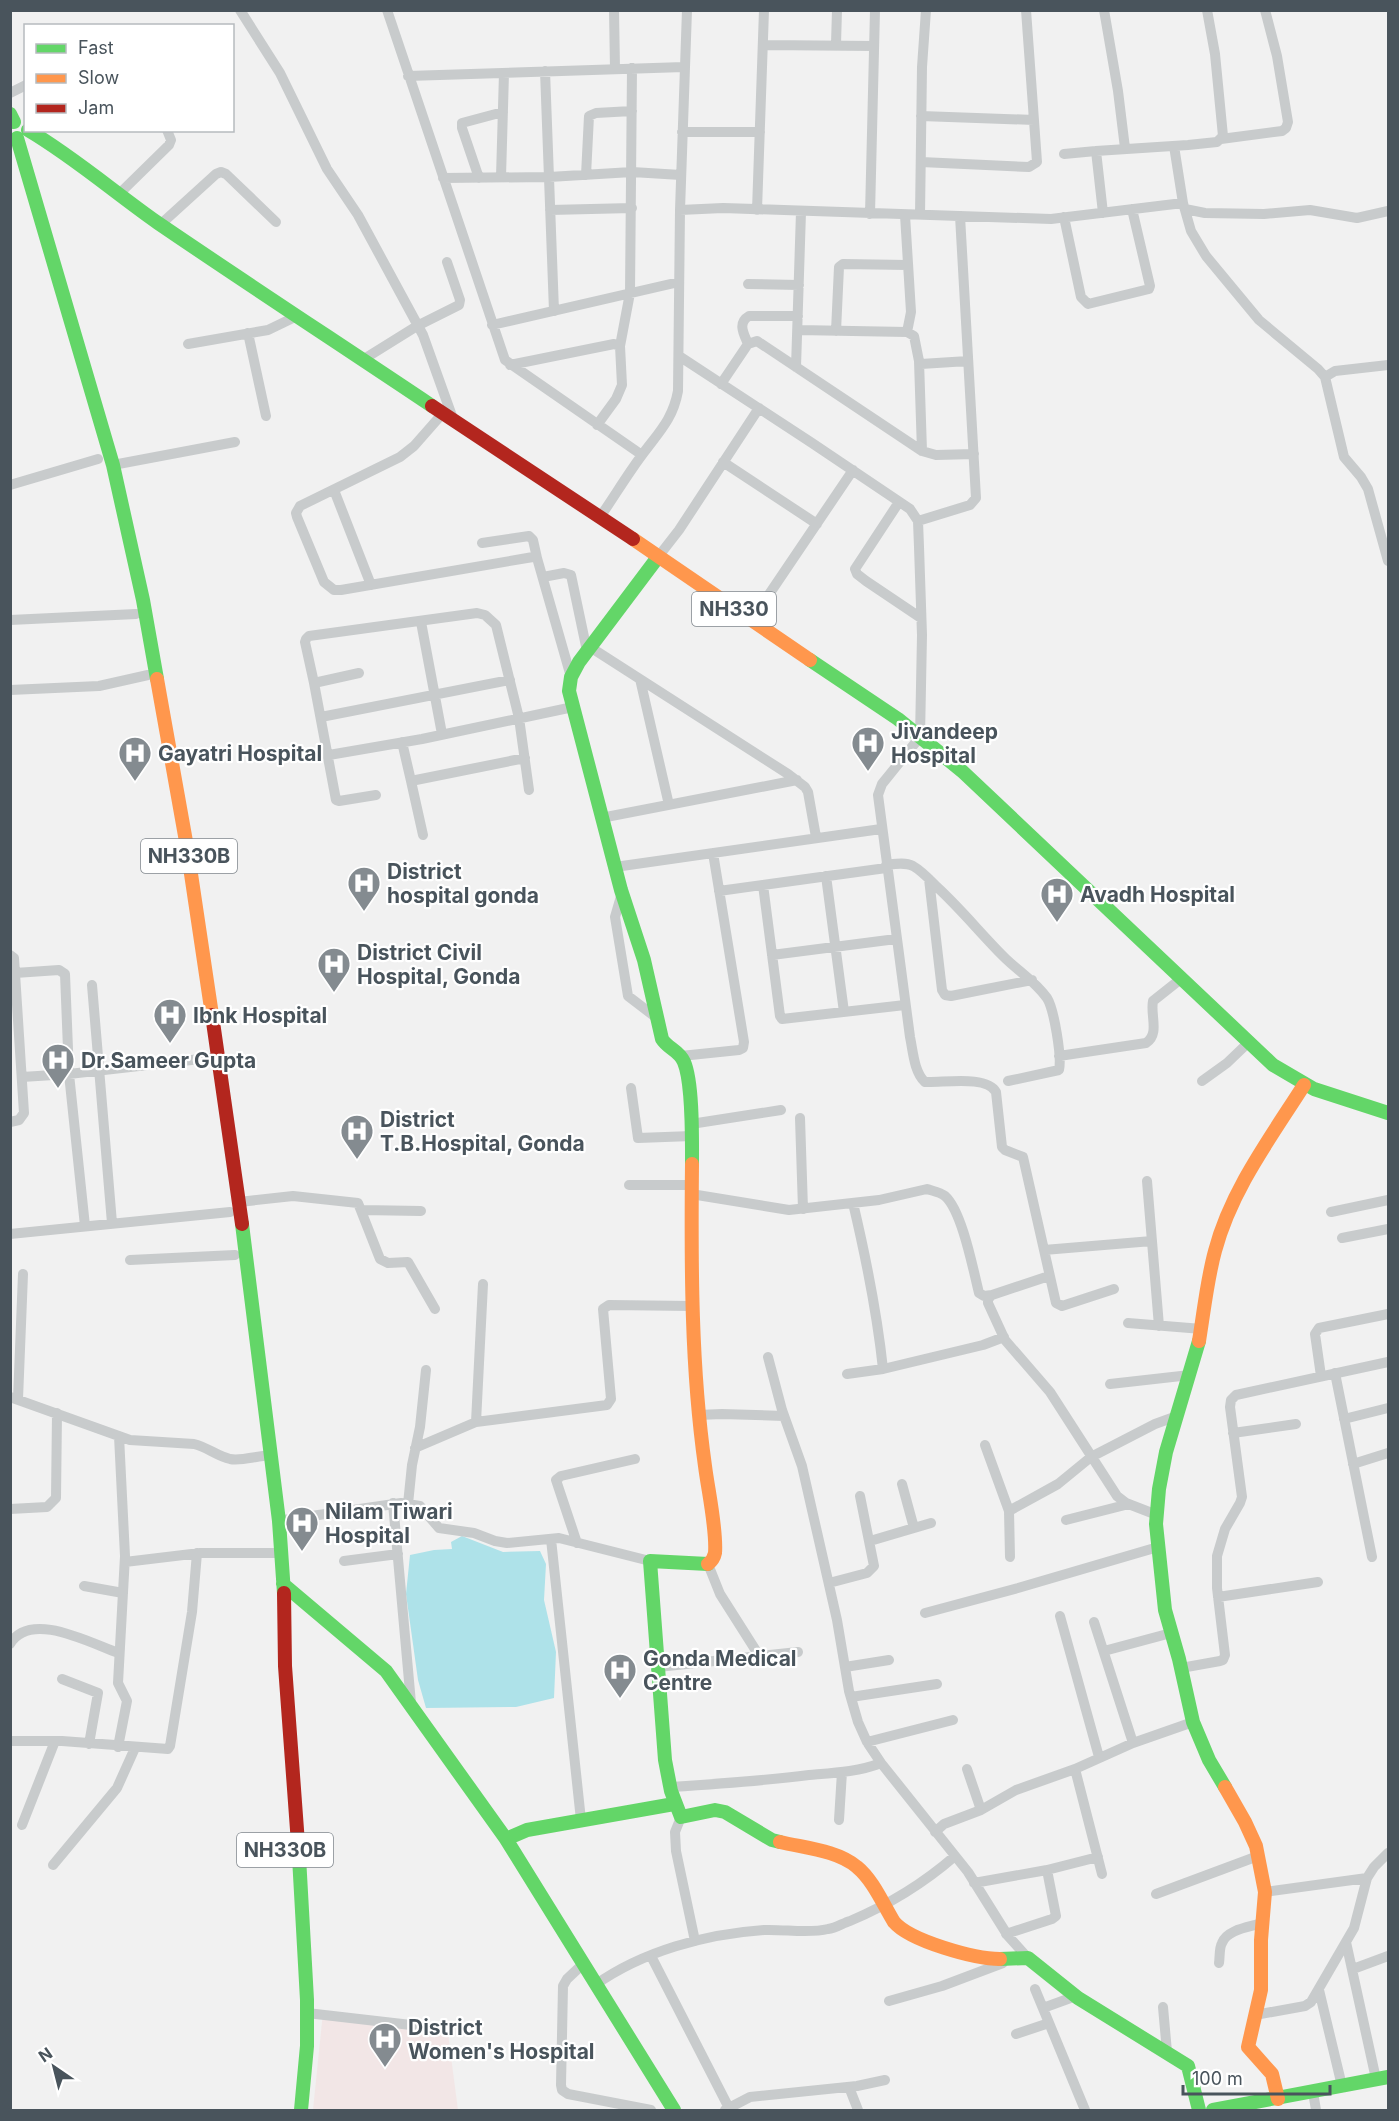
<svg xmlns="http://www.w3.org/2000/svg" width="1399" height="2121" font-family="Inter,sans-serif">
  <style>
    .medical { fill: #f2e6e6 }
    .water { fill: #aee2e9 }
    .lines { fill: none; stroke-linecap: round; stroke-linejoin: round }
    .street { stroke: #c8cbcc; stroke-width: 10 }
    .fast { stroke: #63d668; stroke-width: 14 }
    .slow { stroke: #ff974d; stroke-width: 14 }
    .jam { stroke: #b3261e; stroke-width: 14 }
    .labels { text-anchor: middle; dominant-baseline: central; stroke-width: 4.5; stroke-linejoin: round; paint-order: stroke }
    .shield { fill: #fff; stroke: #80878d; stroke-width: 1.5 }
    .shield-label { font-size: 20px; font-weight: bold; fill: #49545c }
    .poi-label { font-size: 21px; font-weight: bold; fill: #49545c; stroke: #fff; text-anchor: start }
  </style>
  <rect width="100%" height="100%" fill="#f1f1f1"/>
  <path class="medical" d="M323 2012 447 2026 458 2110H313Z"/>
  <path class="water" d="M462 1536 503 1552 540 1551 546 1564 544 1600 556 1652 554 1698 516 1707 426 1708 418 1680 406 1594 410 1555 434 1550 452 1549 451 1542Z"/>
  <g class="lines">
    <path class="street" d="M240 10 280 73 327 169 358 215 423 335 452 416
      M387 10 505 360 642 455
      M614 10 615 69
      M1104 10 1118 91 1125 148
      M836 44 837 10
      M763 45 874 46
      M545 71 554 311
      M408 76 684 67
      M10 93 26 85
      M921 116 1034 120
      M682 132H760
      M1221 139 1282 131 1286 128 1288 122 1277 56 1265 10
      M1174 146 1183 203 1191 231 1206 256 1259 320 1318 369 1325 377 1344 457 1361 477 1368 489 1388 561
      M1064 154 1096 151
      M921 162 1029 167 1037 162 1026 10
      M586 175 589 116 596 113 632 111
      M501 177 504 73
      M443 178 549 177 632 172 681 175
      M479 178 462 128V123L503 112
      M118 195 169 145 171 140 167 130
      M1185 209 1205 213 1264 214 1310 210 1357 218 1388 211
      M550 210 632 208
      M680 210 723 208 1051 219 1183 203
      M757 210 764 10
      M1103 213 1096 151 1188 145 1217 142 1223 136 1215 54 1207 10
      M870 214 875 10
      M905 215 911 312 907 332
      M920 215 922 67 926 10
      M1064 217 1081 297 1088 304 1149 289 1150 286 1132 209
      M161 224 216 174 221 172 226 174 276 222
      M748 284 799 285
      M492 325 679 282
      M798 330 907 332 914 336 919 361 921 364 968 361
      M836 331 839 267 843 264 907 265
      M248 333 266 416
      M188 344 268 330 297 316
      M748 344C744 334 737 323 749 316H798
      M620 346 630 293 632 68
      M679 356 812 443 910 509 918 521 919 547 922 635 920 737 882 784 878 795 910 1037C913 1051 914 1072 925 1082 943 1083 987 1075 996 1092L1002 1147 1005 1150 1023 1157 1056 1303 1062 1306 1114 1289
      M364 359 417 326 459 305 460 300 447 262
      M919 361 922 451
      M510 365 614 344 620 346 622 385 616 399 597 425
      M796 367 801 212
      M1325 377 1335 371 1388 365
      M721 384 748 344 757 341 922 451 936 455 974 454
      M443 413 414 446 400 457 300 506 296 513 297 517 324 582 334 590H341L533 557 537 558 571 677
      M723 462 817 524
      M113 465 235 442
      M10 485 98 459
      M334 490 371 585
      M899 502 855 569 857 574 866 581 921 618
      M600 517C614 497 627 475 642 455 659 432 673 419 678 391L680 210 687 10
      M918 521 970 505 976 498 960 216
      M482 543 529 536 533 540 537 558
      M658 557 679 530 759 408
      M543 577 564 573 571 575 587 651
      M10 620 136 614
      M751 621 853 470
      M421 622 442 734
      M590 647 788 774 805 787 808 792 816 837
      M640 679 669 805
      M314 683 359 673
      M10 690 99 686 148 675
      M321 717 510 680
      M402 742 411 781 525 758
      M329 755 422 739 573 707
      M411 781 423 835
      M376 795 339 801 336 800 314 683 305 642 306 639 309 636 477 613 485 615 496 625 519 718 529 790
      M601 818 797 780
      M886 865C895 864 905 862 913 866 922 871 930 880 937 887 961 909 981 934 1004 957 1018 971 1035 981 1047 998 1054 1009 1062 1057 1059 1070L1008 1081
      M615 867 881 829
      M826 876 844 1012
      M929 879 942 990 945 995 951 996 1032 980
      M763 885 780 1016 782 1019 905 1005
      M719 891 886 868
      M622 893 615 917 628 996 658 1019
      M10 955 14 958 24 1113 19 1120 10 1122
      M772 955 896 939
      M15 973 59 970 65 974 69 1074 85 1226
      M92 985 112 1223
      M681 1056 739 1050 743 1048 744 1042 713 853
      M1059 1056 1146 1043C1160 1034 1150 1015 1153 1001L1182 978
      M22 1077 69 1074 209 1058
      M1202 1081 1227 1063 1250 1041
      M631 1088 638 1138 692 1136
      M800 1118 803 1209
      M691 1124 781 1110
      M1147 1181 1159 1326
      M629 1185H691
      M691 1194 789 1210 879 1200 927 1189C933 1191 940 1192 945 1196 962 1211 973 1269 979 1293L984 1296 992 1295
      M239 1202 293 1196 358 1203 380 1259 388 1263 408 1262 435 1309
      M853 1203C866 1258 877 1312 883 1369
      M362 1210 421 1211
      M1331 1212 1388 1200
      M10 1234 230 1212
      M1342 1238 1388 1229
      M1044 1250 1152 1241
      M130 1260 235 1255
      M1049 1276 992 1295 988 1299V1303L1005 1340 1050 1392 1117 1496 1126 1503 1157 1515
      M1128 1323 1202 1329
      M768 1357 782 1410 802 1466 837 1620 849 1691 858 1722 867 1742 881 1763 968 1872 1008 1936 1028 1958
      M1335 1373 1372 1557
      M847 1374 883 1369 983 1345 1004 1337
      M1321 1376 1315 1334 1319 1328 1388 1314
      M1110 1384 1190 1375
      M10 1397 130 1440 194 1444C207 1447 217 1456 230 1459 240 1461 253 1457 263 1456
      M18 1399 23 1274
      M698 1415 722 1414 784 1416
      M1344 1419 1388 1408
      M476 1422 483 1284
      M1233 1433 1296 1424
      M985 1445 1009 1511 1010 1557
      M415 1448 476 1422 607 1405 611 1399 603 1309 609 1305 692 1306
      M1353 1464 1388 1453
      M902 1484 914 1528
      M393 1503 411 1703
      M408 1504 412 1465 420 1427 426 1370
      M10 1509 47 1507 56 1498 57 1413
      M1009 1511 1058 1484 1091 1457 1155 1424 1177 1416
      M1066 1520 1129 1504
      M277 1521 401 1503 420 1506 439 1528 474 1533 495 1541 507 1543 559 1538 650 1561
      M551 1539 581 1820
      M870 1541 931 1523
      M577 1543 556 1480 561 1476 635 1459
      M344 1561 398 1554
      M125 1562 200 1553H281
      M708 1564 720 1594 760 1657
      M829 1583 867 1573 874 1566 860 1496
      M84 1586 123 1593
      M1218 1597 1318 1582
      M925 1613 1018 1588 1158 1547
      M1060 1616 1099 1757
      M1094 1622 1133 1743
      M10 1644C30 1610 90 1643 118 1653
      M1104 1651 1171 1633
      M658 1667 798 1652
      M845 1667 889 1660
      M1181 1668 1220 1661 1223 1660 1225 1655 1217 1588V1556L1225 1529 1240 1503 1242 1497 1230 1407 1231 1400 1236 1395 1388 1362
      M62 1679 98 1693 89 1744
      M851 1697 937 1684
      M10 1741H62L168 1749 170 1746 192 1612 197 1553
      M867 1742 953 1720
      M118 1747 127 1701 118 1683 125 1556 119 1436
      M967 1769 981 1810
      M1075 1769 1102 1874
      M671 1787C717 1784 763 1781 809 1775 833 1773 858 1772 881 1763
      M681 1817 675 1832 676 1851 695 1941
      M839 1820 842 1772
      M22 1825 55 1741
      M935 1832 944 1824 981 1810 1016 1790 1075 1769 1133 1743 1193 1722
      M53 1865 117 1788 135 1748
      M974 1883 1047 1870 1098 1857
      M1265 1892 1367 1878
      M1156 1894 1258 1856
      M1006 1934 1052 1919 1056 1916 1047 1870
      M1346 1942 1376 2079
      M651 1956 729 2108
      M1219 1963C1220 1957 1219 1948 1222 1943 1227 1929 1251 1927 1262 1923
      M583 1964 567 1979 563 1986 561 2085 562 2090 568 2094 651 2110
      M1353 1969 1388 1956
      M595 1985C643 1951 706 1934 764 1930 785 1929 808 1934 828 1929 836 1928 843 1923 850 1921 888 1905 924 1883 955 1856
      M1035 1989 1085 2110
      M1319 1990 1342 2086
      M889 2001 942 1986 1003 1963
      M1163 2007 1167 2052
      M1043 2008 1076 1996
      M307 2013 437 2028
      M1255 2015 1305 2006 1311 2002 1354 1928 1367 1878 1374 1867 1388 1853
      M1016 2034 1049 2023
      M849 2087 858 2110
      M1313 2092 1316 2110
      M725 2110 750 2097 857 2086 885 2080"/>
    <path class="fast" d="M10 114 14 122
      M28 130C74 157 115 193 158 223 249 285 341 345 432 406
      M17 138 113 465 143 600 157 679
      M658 557 579 662 571 677 569 691 621 890 644 960 662 1039C668 1049 679 1050 684 1062 693 1083 692 1139 692 1164
      M810 660 898 719 962 771 1273 1065 1314 1089 1388 1113
      M242 1224 279 1521 284 1593
      M1199 1341 1166 1452 1159 1489 1156 1524 1165 1610 1179 1659 1193 1722 1209 1760 1225 1787
      M708 1564 650 1561 665 1760 671 1791 681 1817 715 1810 725 1812 772 1840 780 1842
      M283 1584 386 1671 506 1839 674 2110
      M506 1839 527 1830 674 1804
      M299 1857 307 2000V2046L301 2110
      M1000 1959 1028 1958 1078 1998 1188 2066 1199 2110
      M1213 2110 1388 2077"/>
    <path class="slow" d="M633 539 810 660
      M157 679 187 847 212 1015
      M692 1164C691 1265 691 1367 705 1466 708 1490 717 1530 715 1553 714 1558 712 1561 708 1564
      M1199 1341C1204 1311 1207 1280 1215 1251 1231 1190 1271 1137 1304 1085
      M1225 1787 1245 1822 1256 1846 1265 1892 1261 1940V1990L1248 2047 1272 2074 1278 2099
      M780 1842C804 1848 837 1850 857 1867 873 1880 883 1904 894 1922 910 1941 975 1959 1000 1959"/>
    <path class="jam" d="M432 406 633 539
      M212 1015 242 1224
      M284 1593 285 1666 299 1857"/>
  </g>
  <defs>
    <symbol id="hospital-pin" viewBox="-11 -11 22 30"><path d="M0 17L-7.5 6A9.5 9.5 0 1 1 7.5 6Z" fill="#848b90" stroke="#fff"/><path d="M-5-5h3v3.5h4V-5h3V5h-3V1.5h-4V5h-3Z" fill="#fff"/></symbol>
  </defs>
  <g fill-rule="evenodd">
    <use href="#hospital-pin" x="849" y="724" width="38" height="52"/>
    <use href="#hospital-pin" x="116" y="734" width="38" height="52"/>
    <use href="#hospital-pin" x="345" y="864" width="38" height="52"/>
    <use href="#hospital-pin" x="1038" y="875" width="38" height="52"/>
    <use href="#hospital-pin" x="315" y="945" width="38" height="52"/>
    <use href="#hospital-pin" x="151" y="996" width="38" height="52"/>
    <use href="#hospital-pin" x="39" y="1041" width="38" height="52"/>
    <use href="#hospital-pin" x="338" y="1112" width="38" height="52"/>
    <use href="#hospital-pin" x="283" y="1504" width="38" height="52"/>
    <use href="#hospital-pin" x="601" y="1651" width="38" height="52"/>
    <use href="#hospital-pin" x="366" y="2020" width="38" height="52"/>
  </g>
  <g class="labels">
    <g class="shield">
      <rect x="692" y="592" width="84" height="34" rx="4.5"/>
      <rect x="141" y="839" width="96" height="34" rx="4.5"/>
      <rect x="237" y="1833" width="96" height="34" rx="4.5"/>
    </g>
    <g class="shield-label">
      <text x="734" y="609">NH330</text>
      <text x="189" y="856">NH330B</text>
      <text x="285" y="1850">NH330B</text>
    </g>
    <g class="poi-label">
      <text x="891" y="731">Jivandeep<tspan x="891" dy="24">Hospital</tspan></text>
      <text x="158" y="753">Gayatri Hospital</text>
      <text x="387" y="871">District<tspan x="387" dy="24">hospital gonda</tspan></text>
      <text x="1080" y="894">Avadh Hospital</text>
      <text x="357" y="952">District Civil<tspan x="357" dy="24">Hospital, Gonda</tspan></text>
      <text x="193" y="1015">Ibnk Hospital</text>
      <text x="81" y="1060">Dr.Sameer Gupta</text>
      <text x="380" y="1119">District<tspan x="380" dy="24">T.B.Hospital, Gonda</tspan></text>
      <text x="325" y="1511">Nilam Tiwari<tspan x="325" dy="24">Hospital</tspan></text>
      <text x="643" y="1658">Gonda Medical<tspan x="643" dy="24">Centre</tspan></text>
      <text x="408" y="2027">District<tspan x="408" dy="24">Women's Hospital</tspan></text>
    </g>
  </g>
  <rect width="1399" height="2121" fill="none" stroke="#49545c" stroke-width="24"/>
  <rect x="24" y="24" width="210" height="108" fill="#ffffff" stroke="#b6bbbe" stroke-width="1.5"/>
  <rect x="36" y="44" width="30" height="9" fill="#63d668" stroke="#b6bbbe" stroke-width="1.5"/>
  <text x="78" y="54" font-size="18" fill="#49545c">Fast</text>
  <rect x="36" y="74" width="30" height="9" fill="#ff974d" stroke="#b6bbbe" stroke-width="1.5"/>
  <text x="78" y="84" font-size="18" fill="#49545c">Slow</text>
  <rect x="36" y="104" width="30" height="9" fill="#b3261e" stroke="#b6bbbe" stroke-width="1.5"/>
  <text x="78" y="114" font-size="18" fill="#49545c">Jam</text>
  <g transform="translate(54 2067) rotate(325)" stroke="#ffffff" stroke-width="4.5" paint-order="stroke">
  <path d="M0-4.5L10 22L0 15L-10 22Z" fill="#49545c"/>
  <text y="-9" font-size="16" font-weight="bold" text-anchor="middle" fill="#49545c">N</text>
  </g>
  <path d="M1183 2085v9h147v-9" fill="none" stroke="#49545c" stroke-width="3"/>
  <text x="1192" y="2085" font-size="18" fill="#49545c" stroke="#ffffff" stroke-width="4.5" paint-order="stroke">100 m</text>
</svg>
